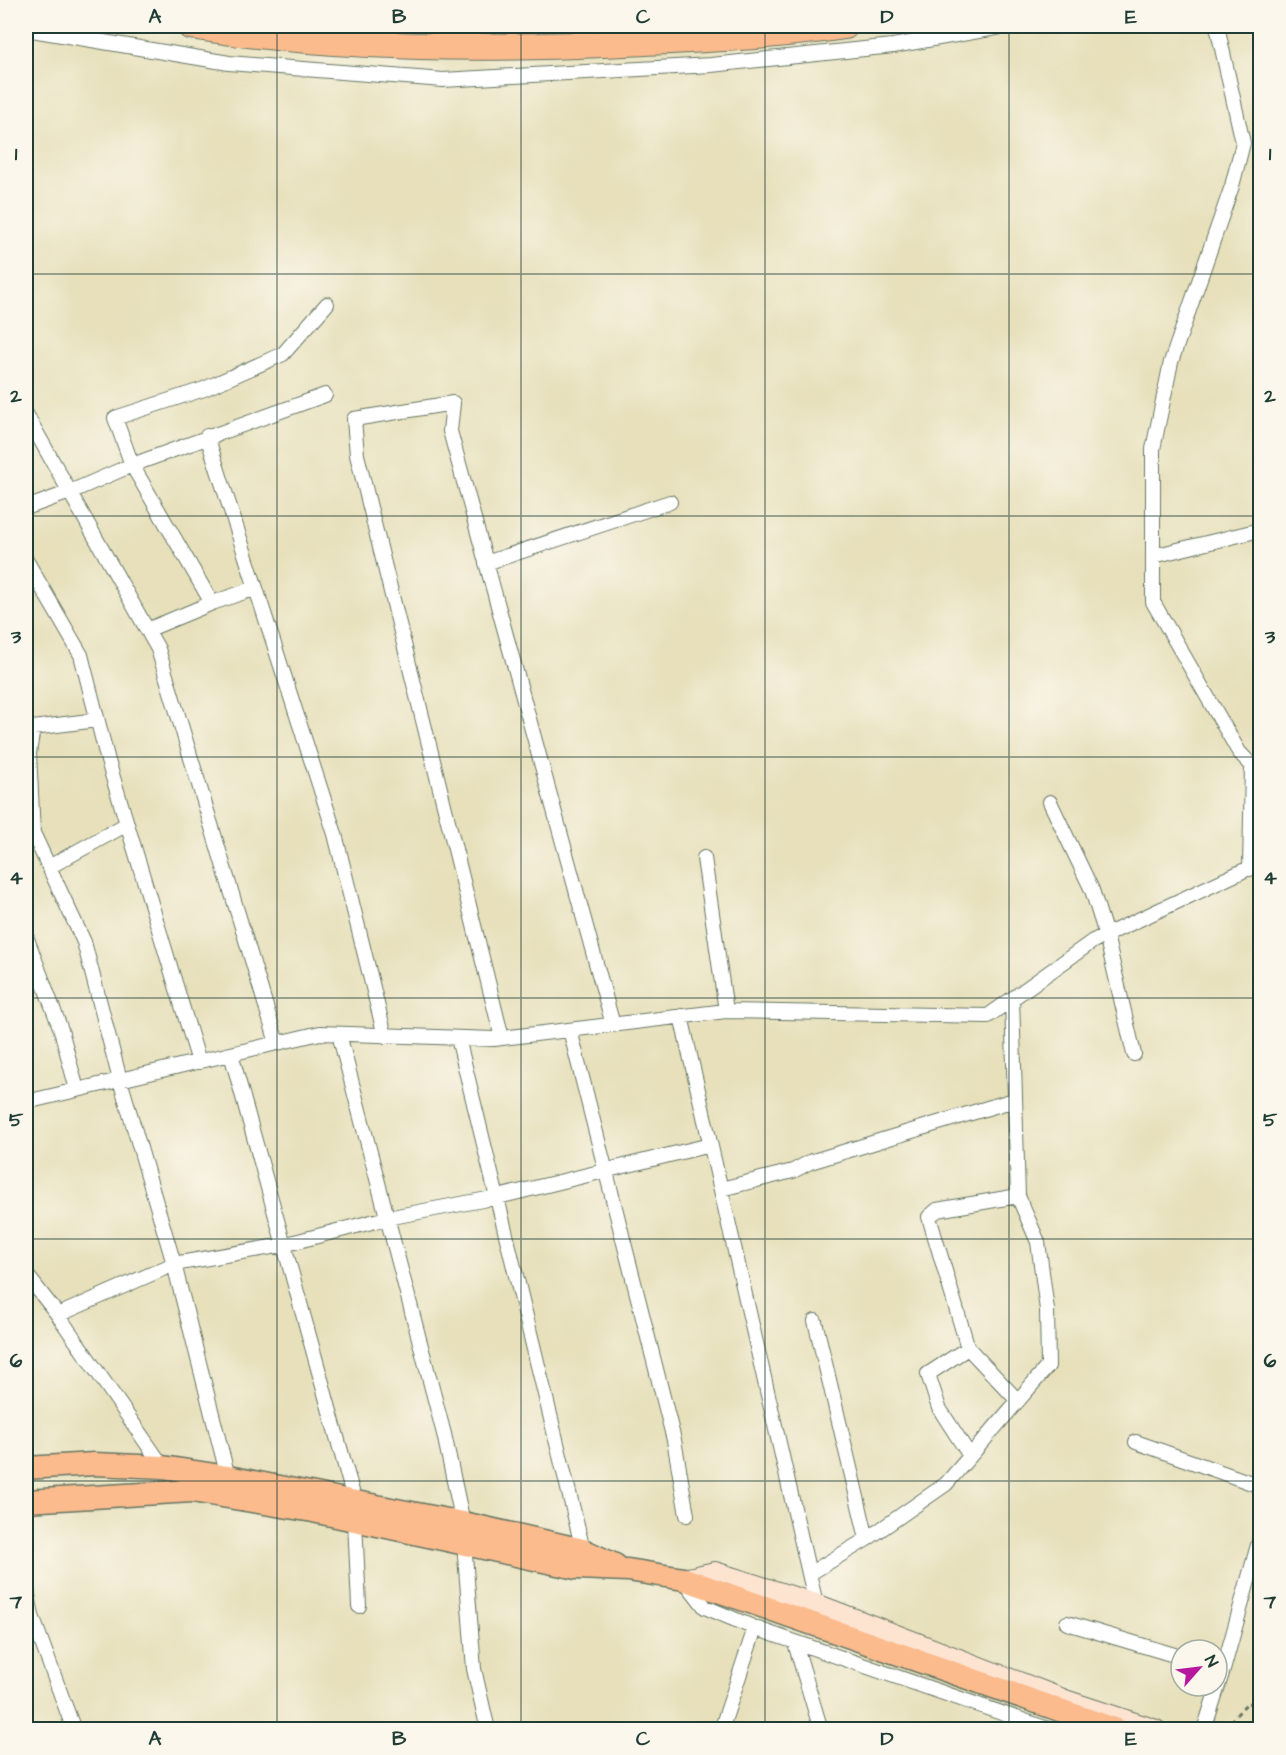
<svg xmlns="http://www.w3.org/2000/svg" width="1286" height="1755" font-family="'Architects Daughter',sans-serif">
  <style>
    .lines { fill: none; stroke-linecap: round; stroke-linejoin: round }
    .street-casing { stroke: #657663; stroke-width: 16 }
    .secondary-casing { stroke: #657663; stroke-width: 22 }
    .primary-casing { stroke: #657663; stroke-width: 25 }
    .highway-casing { stroke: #657663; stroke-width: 28 }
    .path { stroke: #657663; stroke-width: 3; stroke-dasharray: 4.5 4.5; stroke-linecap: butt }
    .street { stroke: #fff; stroke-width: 14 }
    .secondary { stroke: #fde4d1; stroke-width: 20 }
    .primary { stroke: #fbbb8d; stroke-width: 22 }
    .highway { stroke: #fbbb8d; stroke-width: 26 }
    .rail { stroke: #1f3d34; stroke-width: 4.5 }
    .grid { fill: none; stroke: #1f3d34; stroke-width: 1.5; stroke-opacity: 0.55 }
    .neatline { fill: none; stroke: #1f3d34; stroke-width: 2 }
    .grid-label { font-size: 20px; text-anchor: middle; font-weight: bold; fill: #1f3d34 }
  </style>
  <rect width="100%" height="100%" fill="#fbf7ec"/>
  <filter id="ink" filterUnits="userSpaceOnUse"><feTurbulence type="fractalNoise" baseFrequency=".0167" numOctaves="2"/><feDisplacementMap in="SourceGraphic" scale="12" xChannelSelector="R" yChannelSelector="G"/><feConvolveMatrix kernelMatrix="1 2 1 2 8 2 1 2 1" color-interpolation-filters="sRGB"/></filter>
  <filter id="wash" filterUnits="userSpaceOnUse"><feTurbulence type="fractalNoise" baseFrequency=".008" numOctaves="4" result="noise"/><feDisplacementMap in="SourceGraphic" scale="24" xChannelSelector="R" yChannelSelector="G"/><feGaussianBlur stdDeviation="1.35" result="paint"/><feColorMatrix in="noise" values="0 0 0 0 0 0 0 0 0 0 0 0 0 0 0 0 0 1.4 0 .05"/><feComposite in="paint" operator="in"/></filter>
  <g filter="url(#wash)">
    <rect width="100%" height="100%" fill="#e7e0bb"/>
  </g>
  <g filter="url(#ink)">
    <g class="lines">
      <defs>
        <path id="street" d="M1217 26 1243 143 1232 186 1171 362 1153 449V602L1239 752 1260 774
          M26 29 229 63 443 80 711 65 893 46 1007 26
          M325 395 132 465 115 418 204 389 283 354 327 304
          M26 414 158 649 277 1043
          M207 436 335 834 385 1036
          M26 508 70 492 132 465 212 603 256 588
          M1153 556 1260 530
          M26 560 81 655 108 761 199 1062
          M486 563 670 502
          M147 630 212 603
          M1050 802 1092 890 1106 935 1134 1054
          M33 833 29 753 33 728 97 720
          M26 836 33 833 84 942 120 1080 174 1264 228 1477
          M704 858 726 1011
          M49 867 127 824
          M1250 869 1252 766
          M26 936 61 1030 77 1090
          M681 1016 816 1604
          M570 1030 674 1440 687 1515
          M339 1034 444 1434 463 1523
          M458 1038 583 1550
          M502 1038 357 455 354 419 453 403 450 431 613 1025
          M231 1054 355 1502
          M26 1102 320 1033 494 1039 726 1011 988 1016 1093 941 1260 863
          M721 1189 793 1171 810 1162 1014 1100
          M26 1274 58 1315 163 1467
          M58 1315 174 1264 283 1245 387 1218 498 1197 710 1145
          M815 1321 867 1539
          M968 1348 929 1217 937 1210 1018 1196
          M1136 1442 1260 1486
          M970 1456 939 1408 928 1374 968 1348 1018 1401
          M355 1522 359 1606
          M464 1543 474 1669 488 1730
          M809 1574 867 1539 946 1484 1048 1366 1047 1310 1038 1242 1018 1196 1012 999
          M685 1581 705 1607 755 1628 1051 1730
          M26 1585 32 1616 74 1730
          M1067 1623 1181 1657
          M795 1643 821 1730
          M721 1730 755 1628
          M1204 1730 1223 1670 1260 1538"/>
        <path id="secondary" d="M684 1579 715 1572 816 1604 1068 1701 1156 1730"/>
        <path id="primary" d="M26 1468 94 1464 163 1467 228 1477 463 1523 583 1550 615 1565
          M26 1501 192 1491 313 1511 576 1568 628 1570 684 1579 1117 1730"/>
        <path id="highway" d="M190 26C340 50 495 50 646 42 712 39 780 36 845 26"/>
      </defs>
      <use href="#street" class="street-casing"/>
      <use href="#secondary" class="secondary-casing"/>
      <use href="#primary" class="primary-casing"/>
      <use href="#highway" class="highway-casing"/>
      <path class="path" d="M1223 1724 1227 1725 1248 1702 1260 1713"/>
      <use href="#street" class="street"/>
      <use href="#secondary" class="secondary"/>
      <use href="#primary" class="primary"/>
      <use href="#highway" class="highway"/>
      <path class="rail" d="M1256 1730 1260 1724"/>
    </g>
  </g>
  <path class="grid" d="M277 26V1730M521 26V1730M765 26V1730M1009 26V1730M26 274H1260M26 516H1260M26 757H1260M26 998H1260M26 1239H1260M26 1481H1260"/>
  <rect width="1286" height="1755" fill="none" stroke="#fbf7ec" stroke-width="66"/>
  <g transform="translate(1199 1668) rotate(62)"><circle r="28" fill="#fbf7ec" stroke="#a3ada2" stroke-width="1.5"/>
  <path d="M0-4.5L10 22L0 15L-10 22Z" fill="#b5179e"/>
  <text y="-9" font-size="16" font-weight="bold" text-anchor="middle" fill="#1f3d34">N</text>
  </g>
  <rect x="33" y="33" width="1220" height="1689" class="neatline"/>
  <g class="grid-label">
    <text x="155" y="23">A</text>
    <text x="399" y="23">B</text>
    <text x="643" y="23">C</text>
    <text x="887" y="23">D</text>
    <text x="1131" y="23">E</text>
    <text x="16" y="160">1</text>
    <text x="1270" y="160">1</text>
    <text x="16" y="402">2</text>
    <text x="1270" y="402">2</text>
    <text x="16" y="643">3</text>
    <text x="1270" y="643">3</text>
    <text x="16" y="884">4</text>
    <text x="1270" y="884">4</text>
    <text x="16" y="1126">5</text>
    <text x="1270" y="1126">5</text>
    <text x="16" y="1367">6</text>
    <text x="1270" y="1367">6</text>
    <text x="16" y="1608">7</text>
    <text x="1270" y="1608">7</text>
    <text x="155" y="1745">A</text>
    <text x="399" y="1745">B</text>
    <text x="643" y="1745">C</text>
    <text x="887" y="1745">D</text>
    <text x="1131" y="1745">E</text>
  </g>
</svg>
